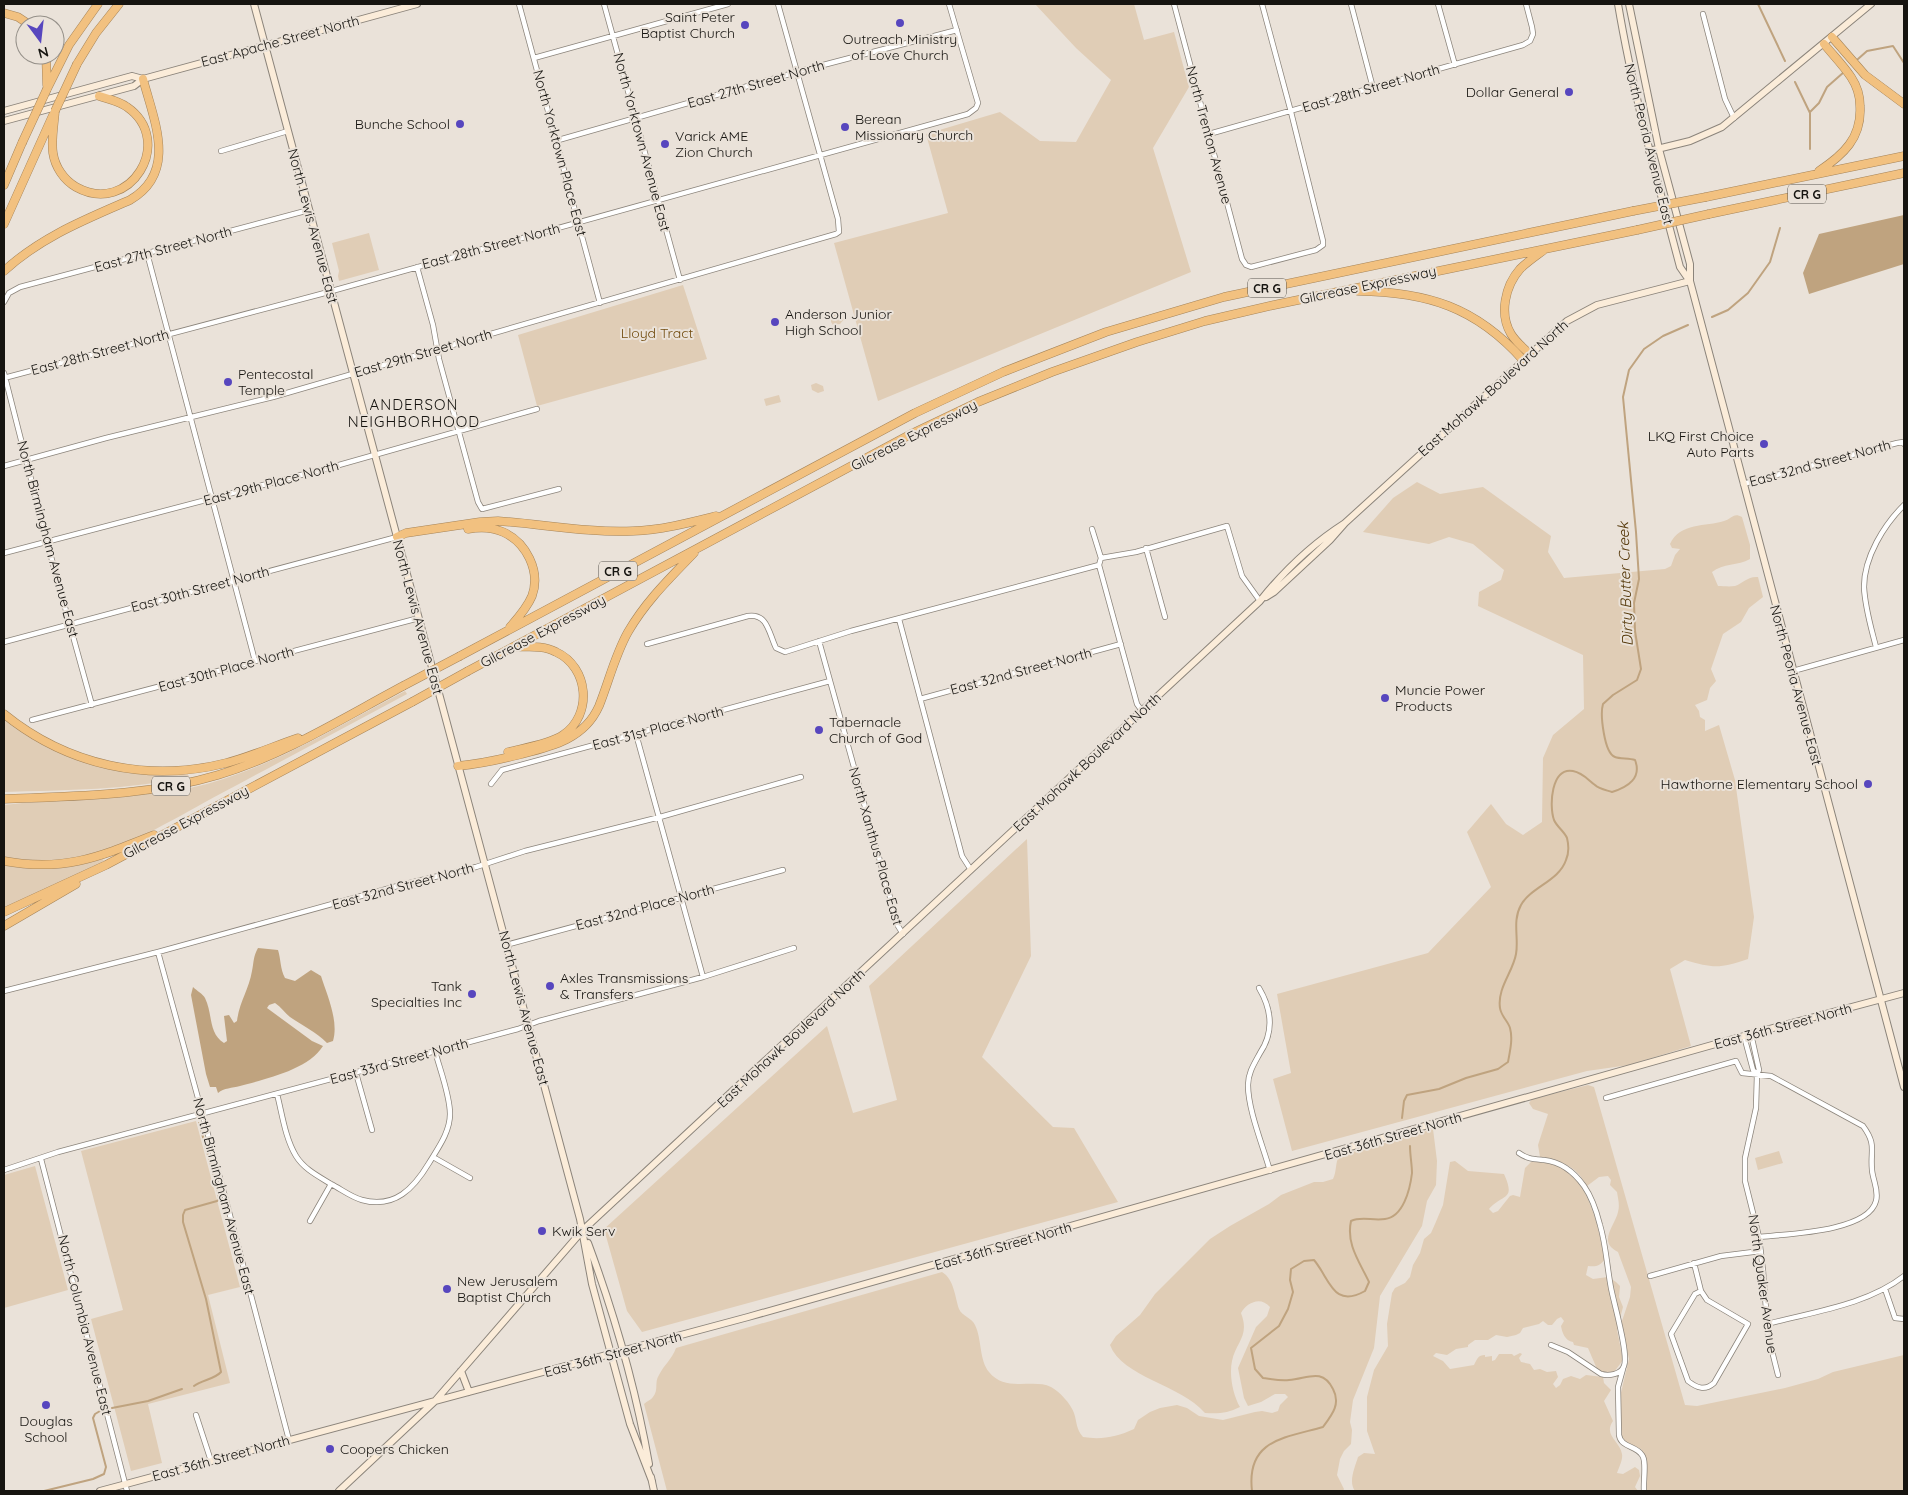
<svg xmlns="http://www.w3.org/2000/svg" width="1908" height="1495" font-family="Quicksand,sans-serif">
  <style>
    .green { fill: #e0cdb6 }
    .water { fill: #bfa37f }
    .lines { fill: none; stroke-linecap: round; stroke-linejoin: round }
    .stream { stroke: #bfa37f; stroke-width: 2 }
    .street-casing { stroke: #8b847b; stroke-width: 6 }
    .secondary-casing { stroke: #8b847b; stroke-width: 8 }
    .highway-casing { stroke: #a58459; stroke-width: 9 }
    .street { stroke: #fff; stroke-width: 4.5 }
    .secondary { stroke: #fbecd9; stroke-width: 6 }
    .highway { stroke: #f2c180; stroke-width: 8 }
    .highway-bridge-casing { stroke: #a58459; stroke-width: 9; stroke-linecap: butt }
    .highway-bridge { stroke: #f2c180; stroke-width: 8 }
    .poi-dot { fill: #5746be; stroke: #eae2d9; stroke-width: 2 }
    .labels { text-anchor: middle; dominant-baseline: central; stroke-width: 4; stroke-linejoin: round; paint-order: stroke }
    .shield { fill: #eae2d9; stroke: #56524c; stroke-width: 1 }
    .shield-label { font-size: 12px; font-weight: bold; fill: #161410 }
    .poi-label { font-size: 14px; fill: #161410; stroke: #eae2d9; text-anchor: start }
    .street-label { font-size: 14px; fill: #161410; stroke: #eae2d9 }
    .park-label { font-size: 14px; fill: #734d10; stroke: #eae2d9 }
    .neighbourhood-label { font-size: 15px; letter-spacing: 1px; fill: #161410; stroke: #eae2d9 }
    .water-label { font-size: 15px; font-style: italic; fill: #543708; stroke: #eae2d9 }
  </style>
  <rect width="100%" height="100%" fill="#eae2d9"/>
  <path class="green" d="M1035 4H1134L1144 40 1174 32 1189 87 1153 148 1191 272 878 401 834 243 948 213 926 134 1000 112 1040 141 1076 142 1111 80 1076 48Z
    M369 233 379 270 339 281 338 276 339 271 332 243Z
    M683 285 707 359 537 406 518 335Z
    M839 312 846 317 840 324 833 325 831 322V317Z
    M816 383 823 386 824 391 818 393 812 390 811 385Z
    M779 395 781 402 766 406 764 399Z
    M1417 482 1440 494 1483 487 1551 536 1548 552 1564 578 1665 569 1671 566 1675 555 1680 549 1672 548 1670 544C1680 522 1706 527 1724 521 1732 519 1733 512 1742 517L1750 545V559C1738 566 1723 563 1712 572L1718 586C1723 586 1729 587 1735 586 1743 583 1748 576 1758 577L1763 597 1749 608 1741 622 1723 634 1711 669 1716 681 1710 688 1707 700 1695 705 1699 711 1700 717 1705 720V731L1719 725 1735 780 1754 917 1748 959C1719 969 1713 968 1685 960L1670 969 1691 1046 1629 1065 1587 1071 1292 1151 1273 1079 1291 1073 1277 994 1428 953 1491 887 1467 832 1491 804 1506 824 1523 835 1542 822 1543 758 1553 735 1584 709 1583 655 1478 606 1479 592 1501 580 1504 570 1473 544 1449 537 1429 544 1363 532 1393 498Z
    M405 691 407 694C345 727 282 761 220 794 181 815 129 847 86 857 60 863 30 864 4 857V805C16 804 29 802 42 801 91 797 141 798 190 788 267 771 336 727 405 691Z
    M4 718C65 762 113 777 188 774L189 777C128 790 66 790 4 792Z
    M1027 839 1031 956 982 1057 1053 1127 1074 1128 1118 1202 642 1332 627 1311 604 1229 827 1026 853 1113 897 1100 869 986Z
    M103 859 104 861 35 895 4 907V865C38 872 70 868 103 859Z
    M1588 1085 1594 1087 1685 1405 1697 1406 1785 1388 1818 1379 1833 1372 1904 1355V1491H1647L1644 1454 1641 1449 1621 1440 1619 1401 1629 1359 1621 1324 1630 1297 1631 1287 1618 1252C1597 1242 1615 1226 1618 1212 1620 1205 1618 1199 1617 1192L1610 1185 1611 1180 1608 1176 1599 1177 1587 1186C1575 1164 1562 1162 1540 1157L1538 1145 1548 1114 1533 1109 1529 1103 1532 1099Z
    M196 1121 240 1287 208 1295 230 1383 148 1404 162 1463 131 1471 91 1319 123 1310 81 1151Z
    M1433 1129 1437 1161 1436 1185 1427 1201 1422 1226 1380 1296 1374 1348 1353 1400 1350 1422 1352 1430 1351 1444 1344 1451 1340 1459 1337 1475 1344 1489 1343 1491H667L644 1404C647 1401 651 1400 653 1397 659 1390 654 1382 659 1375 664 1365 672 1359 676 1348L942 1272C954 1279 955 1297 959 1309 962 1316 972 1318 975 1325 982 1339 979 1360 989 1372 1006 1393 1033 1378 1051 1387 1059 1391 1071 1404 1074 1413 1077 1422 1076 1429 1083 1437 1101 1440 1117 1437 1134 1429L1138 1420 1150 1412 1160 1408 1177 1405 1187 1408 1199 1416 1223 1420 1255 1412 1262 1411 1272 1413 1278 1411 1280 1405 1288 1397 1285 1394H1275L1261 1402 1248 1406 1244 1398 1238 1368 1256 1327 1267 1316 1270 1307C1261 1296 1247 1302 1241 1313 1250 1336 1236 1342 1232 1361 1229 1375 1233 1395 1240 1407 1228 1413 1219 1414 1205 1413 1181 1385 1122 1377 1110 1345L1116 1336 1140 1315 1155 1294 1210 1239 1230 1226 1269 1204 1281 1195 1314 1182H1323L1333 1179C1337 1171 1335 1163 1339 1156Z
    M1779 1151 1783 1163 1758 1170 1755 1158Z
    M1455 1161 1468 1171 1504 1174C1516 1201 1503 1193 1489 1209L1493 1213 1498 1211 1510 1196 1513 1195 1520 1197 1525 1168 1531 1162C1540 1162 1550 1162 1558 1165 1589 1178 1599 1230 1605 1259 1600 1266 1596 1267 1588 1266L1586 1275 1593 1279 1608 1277 1616 1282 1620 1286 1619 1297 1623 1307 1617 1330 1623 1360 1614 1372 1604 1374 1597 1369 1588 1348 1574 1345 1573 1342C1565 1341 1562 1332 1561 1326L1564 1321 1561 1317 1557 1319 1552 1325H1548L1543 1321 1539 1324 1523 1328 1520 1333 1516 1335 1507 1337 1496 1335 1488 1340H1475L1468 1345V1347L1456 1349 1447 1355 1436 1353 1433 1356 1443 1361 1450 1369 1474 1365C1477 1359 1478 1355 1485 1355V1357L1492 1356V1361L1495 1360 1499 1354H1512L1514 1356 1520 1353 1522 1354 1519 1358 1521 1362 1530 1364 1534 1370 1540 1369 1547 1372 1556 1371 1558 1377 1553 1384 1556 1388 1560 1385 1563 1379 1571 1376 1580 1379 1586 1375 1603 1377 1604 1383 1611 1390 1604 1401 1613 1421C1603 1435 1620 1441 1622 1454 1623 1460 1619 1467 1617 1473L1623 1474 1635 1467 1639 1470 1640 1476 1635 1487 1638 1491H1355C1348 1482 1355 1467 1358 1457L1364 1453 1375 1454 1367 1431V1397L1374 1370 1388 1346 1387 1324 1392 1293 1395 1288 1405 1283 1410 1277 1413 1265 1420 1253 1424 1239 1431 1233 1435 1224 1443 1205 1450 1162Z
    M35 1166 68 1290 4 1308V1175Z"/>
  <path class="water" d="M1904 215V264L1809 294 1803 273 1819 234Z
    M258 948 278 950C281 959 280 969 285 978L295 981 311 970 321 976C327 995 339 1021 333 1041L327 1043C316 1032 303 1026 290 1017 285 1013 281 1007 275 1003L269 1005 267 1008 312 1041 323 1046C308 1070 265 1079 240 1086 232 1088 224 1088 218 1093L216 1087H210L206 1074 191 995 193 987C197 991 203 994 205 998 213 1014 208 1033 224 1043L227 1041 224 1016 229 1015 234 1023 237 1021C239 1003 249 989 252 971 254 962 253 957 258 948Z"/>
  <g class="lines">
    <path class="stream" d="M1758 4 1785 61
      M1858 59 1867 51 1893 46 1904 63
      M1795 82 1810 113V149
      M1810 112 1819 103 1827 87 1844 72
      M1712 317 1728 310 1748 293 1770 262 1780 228
      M1402 1118 1404 1101 1407 1095 1439 1089 1466 1078 1498 1069 1508 1062C1510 1051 1513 1039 1510 1028 1508 1021 1501 1016 1500 1008 1497 988 1513 972 1516 954 1519 938 1512 921 1521 905 1531 887 1559 881 1566 860 1569 853 1569 846 1567 838 1564 831 1557 827 1554 820 1549 806 1551 767 1573 771 1583 773 1587 779 1595 785 1599 789 1606 790 1612 792 1628 787 1642 778 1635 760 1629 758 1620 759 1615 757 1604 753 1600 714 1603 704L1613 695 1637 680 1641 669 1635 631 1634 603 1639 579 1636 532 1623 397 1629 370 1644 349 1663 336 1688 325
      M194 1386C202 1380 215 1379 221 1372L206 1299 183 1222V1215L185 1210 217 1201 219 1199 217 1187 199 1123
      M112 1408 148 1401 182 1389
      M44 1491 93 1479 104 1474 106 1467 93 1418 95 1414 100 1411
      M1252 1491C1246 1440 1284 1438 1323 1427 1332 1415 1341 1404 1333 1389 1322 1367 1307 1379 1289 1380 1280 1381 1271 1379 1263 1378L1255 1369 1251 1348 1279 1326 1288 1309 1293 1292 1290 1280 1291 1269 1304 1261 1314 1260C1330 1279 1333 1309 1365 1291L1369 1282C1359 1261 1346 1244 1351 1221 1361 1216 1373 1221 1385 1219 1403 1217 1410 1190 1412 1173 1412 1165 1410 1155 1410 1146"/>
    <defs>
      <path id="street" d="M519 4 600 303
        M604 4 680 280
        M1174 4 1242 259 1246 265 1251 267 1316 250 1323 245V241L1291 112 1262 4
        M1351 4 1373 88
        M1438 4 1455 65
        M1703 14 1725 99 1734 118
        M534 58 728 4
        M1209 134 1523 45 1530 41 1533 34 1532 27 1526 4
        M555 141 804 70 957 30
        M221 151 288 131
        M147 253 255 661
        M417 267 433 325 439 359 478 502 482 509 559 489
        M4 302 9 293 20 287 309 210
        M4 373 47 542 92 705
        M4 378 321 294 968 114 976 108 978 103 949 4
        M4 466 106 438 273 397 836 234 839 232 838 219 778 4
        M1743 484 1897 443 1903 442 1904 444
        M1092 529 1101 558 1099 565 1137 704 1142 711
        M1146 548 1165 617
        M4 553 339 465 537 409
        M1101 558 1136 552 1227 526 1242 576 1260 601
        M899 619 962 856 971 870
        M819 641 898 926 903 934
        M4 642 397 537
        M647 644 748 616C768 613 769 634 776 648L785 652 851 631 1099 565
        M1876 647C1871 627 1865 608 1864 587 1864 557 1884 525 1904 505
        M1793 671 1904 640
        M920 699 1121 644
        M32 720 419 618
        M636 734 703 977
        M491 784 502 770 830 681
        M506 945 783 870
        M158 952 227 1204 289 1440
        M1259 988C1272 1010 1274 1032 1260 1053 1254 1064 1248 1073 1248 1085 1248 1110 1263 1146 1270 1171
        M4 991 158 952 401 885 476 867 525 851 660 817 801 777
        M1751 1034 1759 1070 1757 1074 1756 1108 1745 1158V1181L1759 1237 1763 1270 1768 1335 1778 1375
        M1744 1036 1753 1070 1757 1074
        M356 1073 372 1130
        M277 1094C282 1113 285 1138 296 1156 304 1169 318 1176 331 1184 341 1189 351 1197 362 1200 395 1209 414 1188 429 1163 438 1148 450 1132 450 1114 450 1095 440 1070 435 1051
        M1606 1098 1736 1061 1742 1073 1771 1076 1863 1126C1877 1145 1870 1150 1872 1170 1873 1181 1879 1190 1876 1201 1868 1232 1786 1234 1759 1237
        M1519 1153C1527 1159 1534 1159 1544 1160 1562 1162 1574 1172 1584 1186 1591 1196 1597 1213 1600 1225 1606 1245 1607 1267 1611 1288 1614 1304 1629 1354 1624 1366 1621 1375 1608 1376 1601 1374L1568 1352 1551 1345
        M433 1157 470 1178
        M41 1159 127 1491
        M4 1170 58 1152 518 1029 539 1021 703 977 794 948
        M310 1221 331 1184
        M1694 1263 1701 1291 1707 1300 1748 1324 1714 1383C1705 1391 1697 1388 1688 1381L1671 1334 1695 1294 1701 1291
        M1650 1276 1721 1256 1761 1251
        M1885 1289 1895 1318 1904 1319
        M1767 1324C1812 1312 1867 1305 1904 1276
        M1623 1369 1618 1387 1619 1435C1621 1448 1636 1445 1642 1455 1647 1461 1643 1482 1644 1491
        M196 1415 211 1461"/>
      <path id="secondary" d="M254 4 580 1219 592 1284 630 1424 652 1481
        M1618 4C1633 93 1657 180 1680 267L1689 280
        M1629 4 1659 149 1690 264V281L1904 1087
        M4 111 132 76 143 79 417 4
        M4 121 134 86 143 79
        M1649 151 1690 141 1722 127 1871 4
        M1266 597 1274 592 1330 540 1345 523 1567 321 1597 305 1690 281
        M588 1243C614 1313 636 1390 649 1464
        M461 1371 469 1392
        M651 1477 654 1491
        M100 1491 748 1317 1751 1034 1904 993
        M339 1491 435 1401 583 1230 1260 601C1284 571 1312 544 1345 523"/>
      <path id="highway" d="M4 13 18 17 30 25
        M1832 37 1865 75 1904 104
        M46 55 47 85
        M77 64 96 33 119 4
        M47 89 69 45 98 4
        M55 111C54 125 51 140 53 153 55 167 64 180 76 187 130 217 176 141 127 107 119 101 108 99 99 96
        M1819 171C1843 155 1862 138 1860 106 1860 96 1857 86 1851 77 1843 65 1833 55 1824 44
        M4 185 22 143
        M1706 197 1904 156
        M1709 214 1904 173
        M4 224 53 115
        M4 271C41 237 84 220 130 200 178 172 154 121 143 79
        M1358 291C1427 292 1476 307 1523 360
        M1530 354C1523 348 1516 342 1511 334 1499 314 1505 286 1520 269 1527 262 1536 256 1544 250
        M468 529C479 527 492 527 503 532 526 542 541 571 532 596 527 608 518 618 510 627
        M397 537 406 533 480 522 498 521C543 524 588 533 633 531 661 530 688 523 716 516
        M460 656 915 413 1003 372 1106 332 1224 297 1633 211
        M468 671 913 433 978 402 1052 372 1137 342 1205 321 1274 305 1637 230
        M4 714C67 765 147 783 226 763 250 757 274 746 298 738
        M508 752C524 748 550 744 563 735 593 715 589 667 556 652 544 645 528 647 515 647
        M458 766C479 764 498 760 518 755 550 747 584 740 599 706 609 681 615 655 628 632 646 601 670 578 694 553
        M4 799C76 796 148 796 218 775 284 755 343 718 403 686
        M4 861C64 872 99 857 154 835
        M4 912 106 865 412 702
        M4 926 76 884"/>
    </defs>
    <use href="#street" class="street-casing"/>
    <use href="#secondary" class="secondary-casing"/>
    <use href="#highway" class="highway-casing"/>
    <use href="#street" class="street"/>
    <use href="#secondary" class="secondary"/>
    <use href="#highway" class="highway"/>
    <defs>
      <path id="highway-bridge" d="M55 111 77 64
        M22 143 47 89
        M1633 211 1706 197
        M1637 230 1709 214
        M403 686 460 656
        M412 702 468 671"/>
    </defs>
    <use href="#highway-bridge" class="highway-bridge-casing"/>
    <use href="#highway-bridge" class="highway-bridge"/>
  </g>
  <g class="poi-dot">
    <circle cx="900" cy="23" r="5"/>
    <circle cx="745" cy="25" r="5"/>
    <circle cx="1569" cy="92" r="5"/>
    <circle cx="460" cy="124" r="5"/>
    <circle cx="845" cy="127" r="5"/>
    <circle cx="665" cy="144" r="5"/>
    <circle cx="775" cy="322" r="5"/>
    <circle cx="228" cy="382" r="5"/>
    <circle cx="1764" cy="444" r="5"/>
    <circle cx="1385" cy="698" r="5"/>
    <circle cx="819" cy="730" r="5"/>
    <circle cx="1868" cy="784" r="5"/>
    <circle cx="550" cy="986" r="5"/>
    <circle cx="472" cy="994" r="5"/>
    <circle cx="542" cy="1231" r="5"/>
    <circle cx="447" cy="1289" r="5"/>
    <circle cx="46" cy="1405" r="5"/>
    <circle cx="330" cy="1449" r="5"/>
  </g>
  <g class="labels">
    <g class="shield">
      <rect x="1788" y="184.5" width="38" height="19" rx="4"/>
      <rect x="1248" y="278.5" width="38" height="19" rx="4"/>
      <rect x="599" y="561.5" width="38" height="19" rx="4"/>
      <rect x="152" y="776.5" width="38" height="19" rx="4"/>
    </g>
    <g class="shield-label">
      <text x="1807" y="194">CR G</text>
      <text x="1267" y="288">CR G</text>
      <text x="618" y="571">CR G</text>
      <text x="171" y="786">CR G</text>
    </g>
    <g class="poi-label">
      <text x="735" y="17" text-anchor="end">Saint Peter<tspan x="735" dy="16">Baptist Church</tspan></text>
      <text x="900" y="39" text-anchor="middle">Outreach Ministry<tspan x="900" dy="16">of Love Church</tspan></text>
      <text x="1559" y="92" text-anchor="end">Dollar General</text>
      <text x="855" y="119">Berean<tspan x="855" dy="16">Missionary Church</tspan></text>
      <text x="450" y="124" text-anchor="end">Bunche School</text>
      <text x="675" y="136">Varick AME<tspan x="675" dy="16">Zion Church</tspan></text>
      <text x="785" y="314">Anderson Junior<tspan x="785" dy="16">High School</tspan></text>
      <text x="238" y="374">Pentecostal<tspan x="238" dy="16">Temple</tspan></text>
      <text x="1754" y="436" text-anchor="end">LKQ First Choice<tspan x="1754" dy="16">Auto Parts</tspan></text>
      <text x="1395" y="690">Muncie Power<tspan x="1395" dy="16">Products</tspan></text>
      <text x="829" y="722">Tabernacle<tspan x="829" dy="16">Church of God</tspan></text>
      <text x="1858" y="784" text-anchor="end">Hawthorne Elementary School</text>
      <text x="560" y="978">Axles Transmissions<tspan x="560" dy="16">&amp; Transfers</tspan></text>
      <text x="462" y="986" text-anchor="end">Tank<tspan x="462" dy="16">Specialties Inc</tspan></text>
      <text x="552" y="1231">Kwik Serv</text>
      <text x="457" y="1281">New Jerusalem<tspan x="457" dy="16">Baptist Church</tspan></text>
      <text x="46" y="1421" text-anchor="middle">Douglas<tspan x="46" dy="16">School</tspan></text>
      <text x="340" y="1449">Coopers Chicken</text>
    </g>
    <g class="street-label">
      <text transform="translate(280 41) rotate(-15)">East Apache Street North</text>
      <text transform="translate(756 84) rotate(-16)">East 27th Street North</text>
      <text transform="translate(1371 88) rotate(-16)">East 28th Street North</text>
      <text transform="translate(1209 135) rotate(75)">North Trenton Avenue</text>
      <text transform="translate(642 142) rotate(75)">North Yorktown Avenue East</text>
      <text transform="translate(1649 144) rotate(76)">North Peoria Avenue East</text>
      <text transform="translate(560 153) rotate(75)">North Yorktown Place East</text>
      <text transform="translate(313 226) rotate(75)">North Lewis Avenue East</text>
      <text transform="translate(491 246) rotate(-15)">East 28th Street North</text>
      <text transform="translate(163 249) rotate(-15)">East 27th Street North</text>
      <text transform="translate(1368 285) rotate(-12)">Gilcrease Expressway</text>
      <text transform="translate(100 352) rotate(-15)">East 28th Street North</text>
      <text transform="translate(423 353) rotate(-16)">East 29th Street North</text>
      <text transform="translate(1493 388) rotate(-42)">East Mohawk Boulevard North</text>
      <text transform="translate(914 435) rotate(-27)">Gilcrease Expressway</text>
      <text transform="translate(1820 463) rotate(-15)">East 32nd Street North</text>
      <text transform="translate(271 483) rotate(-15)">East 29th Place North</text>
      <text transform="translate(48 539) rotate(75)">North Birmingham Avenue East</text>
      <text transform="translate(200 589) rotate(-15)">East 30th Street North</text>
      <text transform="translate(418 617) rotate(75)">North Lewis Avenue East</text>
      <text transform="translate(543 631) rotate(-28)">Gilcrease Expressway</text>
      <text transform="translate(226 669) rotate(-15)">East 30th Place North</text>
      <text transform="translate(1021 671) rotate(-15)">East 32nd Street North</text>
      <text transform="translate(1796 685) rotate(75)">North Peoria Avenue East</text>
      <text transform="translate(658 728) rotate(-15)">East 31st Place North</text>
      <text transform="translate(1087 762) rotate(-43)">East Mohawk Boulevard North</text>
      <text transform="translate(186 822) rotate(-28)">Gilcrease Expressway</text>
      <text transform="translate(876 846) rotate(74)">North Xanthus Place East</text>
      <text transform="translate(403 886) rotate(-15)">East 32nd Street North</text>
      <text transform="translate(645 907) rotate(-15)">East 32nd Place North</text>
      <text transform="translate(524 1008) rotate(75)">North Lewis Avenue East</text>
      <text transform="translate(1783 1026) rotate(-15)">East 36th Street North</text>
      <text transform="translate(791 1038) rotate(-43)">East Mohawk Boulevard North</text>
      <text transform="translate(399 1061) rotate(-15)">East 33rd Street North</text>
      <text transform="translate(1393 1136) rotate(-16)">East 36th Street North</text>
      <text transform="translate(224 1196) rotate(75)">North Birmingham Avenue East</text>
      <text transform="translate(1003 1246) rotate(-16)">East 36th Street North</text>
      <text transform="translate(1763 1284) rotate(82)">North Quaker Avenue</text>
      <text transform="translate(85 1325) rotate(76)">North Columbia Avenue East</text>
      <text transform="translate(613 1354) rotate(-15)">East 36th Street North</text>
      <text transform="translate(221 1458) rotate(-15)">East 36th Street North</text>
    </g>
    <g class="park-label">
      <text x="657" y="333">Lloyd Tract</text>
    </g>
    <g class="neighbourhood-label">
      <text x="414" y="404">ANDERSON<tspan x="414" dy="17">NEIGHBORHOOD</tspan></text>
    </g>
    <g class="water-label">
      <text transform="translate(1625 584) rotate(-92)">Dirty Butter Creek</text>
    </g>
  </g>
  <rect width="1908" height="1495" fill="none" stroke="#161410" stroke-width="10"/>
  <g transform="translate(40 40) rotate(165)"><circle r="24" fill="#eae2d9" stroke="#959089"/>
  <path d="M0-4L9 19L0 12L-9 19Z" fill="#5746be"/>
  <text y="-8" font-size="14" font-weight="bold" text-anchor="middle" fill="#161410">N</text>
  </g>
</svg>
